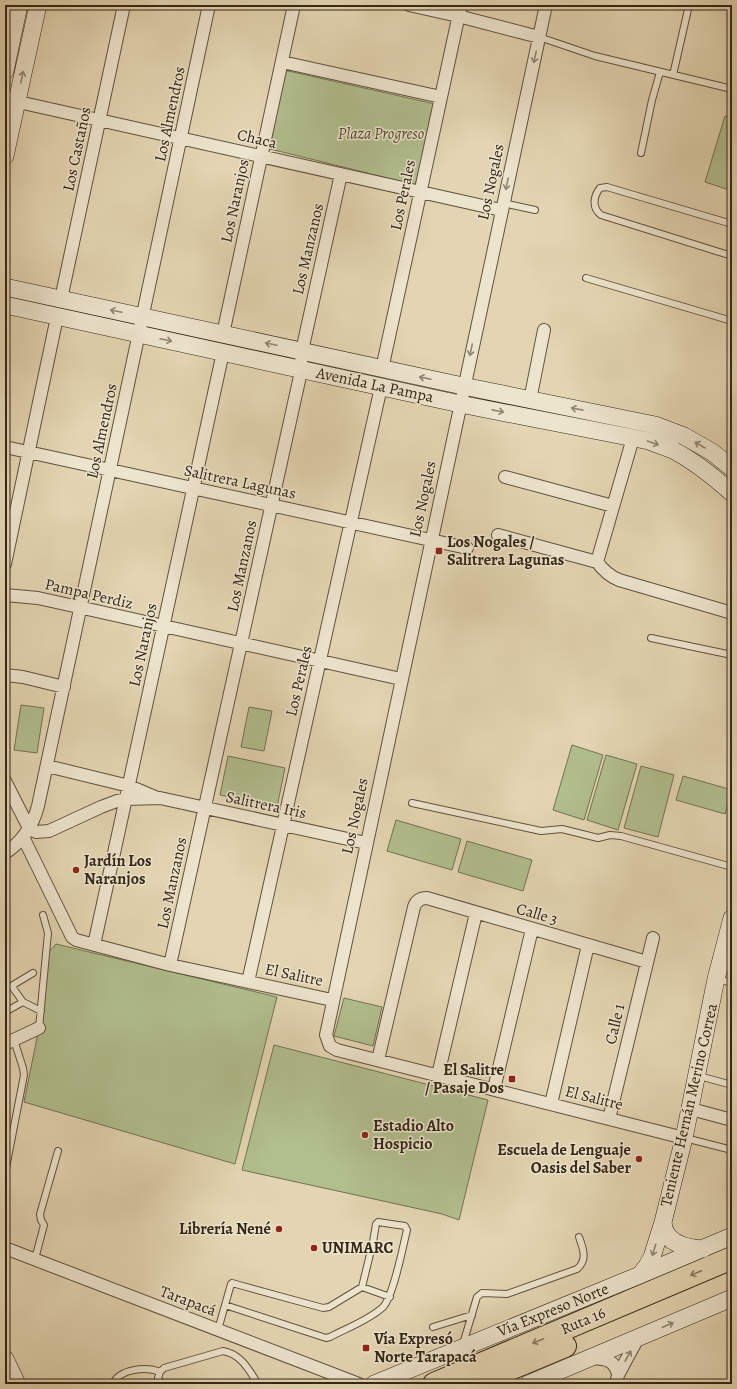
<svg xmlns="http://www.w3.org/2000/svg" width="737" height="1389" font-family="Alegreya,serif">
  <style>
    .green { fill: #b1be8e; stroke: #727252 }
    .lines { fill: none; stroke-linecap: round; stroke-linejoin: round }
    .lane-casing { stroke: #5f523e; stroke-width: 8 }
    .street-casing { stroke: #5f523e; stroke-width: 14 }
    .secondary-casing { stroke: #332717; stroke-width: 18 }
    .highway-casing { stroke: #332717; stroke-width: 24 }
    .lane { stroke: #ede4cd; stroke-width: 6 }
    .street { stroke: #ede4cd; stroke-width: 12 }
    .secondary { stroke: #ede4cd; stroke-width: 17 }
    .highway { stroke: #e3d5b2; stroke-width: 22 }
    .oneway { stroke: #908672 }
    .oneway2 { stroke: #8b7e64 }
    .poi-dot { fill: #8f2418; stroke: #ede4cd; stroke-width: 1.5 }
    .labels { text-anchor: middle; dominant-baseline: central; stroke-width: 3; stroke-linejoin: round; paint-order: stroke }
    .street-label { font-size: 16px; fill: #332717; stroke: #ede4cd }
    .park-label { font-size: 16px; font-style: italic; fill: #524d35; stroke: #ede4cd }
    .poi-label { font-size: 16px; font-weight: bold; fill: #332717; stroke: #ede4cd; text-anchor: start }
  </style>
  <rect width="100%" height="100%" fill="#e3d5b2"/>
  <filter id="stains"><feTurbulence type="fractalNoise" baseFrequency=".005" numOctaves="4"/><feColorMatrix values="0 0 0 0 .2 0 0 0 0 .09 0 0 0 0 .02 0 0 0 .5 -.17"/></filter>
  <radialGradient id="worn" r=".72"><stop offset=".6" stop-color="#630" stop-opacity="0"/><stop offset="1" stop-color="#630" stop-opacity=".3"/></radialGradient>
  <path class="green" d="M284 70 435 104 416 185 266 148Z
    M725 116 732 118V191L705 182Z
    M21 705 44 708 37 753 14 750Z
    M249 707 272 711 264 751 241 747Z
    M572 745 603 755 584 820 553 810Z
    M606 755 637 764 618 830 587 820Z
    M228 756 285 768 277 807 220 795Z
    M641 766 674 775 658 837 624 828Z
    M683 776 732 790 725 814 676 800Z
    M396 820 461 839 452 870 387 851Z
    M467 841 532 860 523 891 458 872Z
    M56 944 277 997 235 1164 24 1102 39 1028 49 952Z
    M344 998 382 1007 373 1046 334 1036Z
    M274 1045 488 1100 459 1220 442 1214 242 1170Z"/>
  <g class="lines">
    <defs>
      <path id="lane" d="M539 37 595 56 732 89
        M673 75 689 5
        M641 153 652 100 660 72
        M503 203 535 210
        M732 224 607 187 600 188C593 197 592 208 601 215L732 256
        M586 278 732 321
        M651 638 732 655
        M412 803 541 831 562 829 598 838 610 835 621 836 732 867
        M718 979 732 983
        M23 1002 13 988V985L33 973
        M5 1012 23 1002 41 1011
        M39 1028 48 933 43 915
        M699 1076 732 1085
        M685 1138 732 1150
        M5 1173 24 1075 23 1068 14 1040
        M378 1222 405 1226 407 1230C403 1246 393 1299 382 1308 367 1321 347 1328 330 1337L326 1338 225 1305 231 1284 232 1283 323 1308 329 1307 362 1287 373 1242 376 1224Z
        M35 1259 44 1225 41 1220 40 1214 58 1151
        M362 1287 390 1297
        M433 1327 472 1315
        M218 1330 225 1305
        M463 1344 477 1297 482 1293 507 1294 577 1269C588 1260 583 1248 579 1237
        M113 1384C119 1369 146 1366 160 1372
        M162 1384 158 1378 160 1372 164 1368 223 1351C241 1354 249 1370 258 1384"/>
      <path id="street" d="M409 5 458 16 539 37
        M546 5 326 1035 330 1046 337 1050 684 1138
        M282 62 441 97
        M5 99 501 210
        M61 299 124 5
        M223 334 294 5
        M382 369 461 5
        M530 400 544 330
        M5 447 467 548
        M505 477 613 506
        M498 535 597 562C603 570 609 576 619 580L732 613
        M597 562 633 438
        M5 564 57 317
        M5 595 38 598 401 679
        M5 675 23 677 64 687
        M47 766 129 786 155 797
        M5 781 29 828 36 832 49 831 101 807 117 801 126 799 160 798 366 843
        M23 837 72 937 76 940 170 965 332 1000
        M5 853C22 842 33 825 38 806L209 5
        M94 945 223 352
        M170 965 300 376 302 351 341 174
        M248 982 381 387
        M5 1044 39 1028
        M378 1060 414 907C416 901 420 898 427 898L647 962
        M438 1075 476 913
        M494 1089 532 929
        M551 1104 588 945
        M691 1109 732 1120
        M609 1119 653 938
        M5 1248 359 1384
        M591 1358C605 1359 615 1359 618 1375
        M616 1384 618 1375 638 1338"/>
      <path id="secondary" d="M5 71 19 5
        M5 156 38 5
        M5 287 463 386 655 425 684 436 712 452 732 468
        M5 305 460 404 649 441C657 444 665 447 673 450 694 461 714 477 732 493
        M663 1222C664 1243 685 1248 703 1249
        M640 1275 647 1266 652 1257 663 1222 684 1138 716 979 732 918
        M5 1359 17 1384
        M374 1384 640 1275 732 1236
        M528 1384 732 1298"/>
      <path id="highway" d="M434 1384 732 1258
        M474 1384 565 1346"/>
    </defs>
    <use href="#lane" class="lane-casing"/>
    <use href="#street" class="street-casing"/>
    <use href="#secondary" class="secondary-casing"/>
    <use href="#highway" class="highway-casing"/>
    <use href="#lane" class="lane"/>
    <use href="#street" class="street"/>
    <use href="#secondary" class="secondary"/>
    <use href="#highway" class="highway"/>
  </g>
  <defs><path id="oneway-shaft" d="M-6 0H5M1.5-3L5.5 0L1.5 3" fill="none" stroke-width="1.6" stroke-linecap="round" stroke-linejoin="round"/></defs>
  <g class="oneway">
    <use href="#oneway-shaft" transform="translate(535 57) rotate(102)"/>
    <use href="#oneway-shaft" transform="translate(22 77) rotate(-78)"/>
    <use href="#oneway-shaft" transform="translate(507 184) rotate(102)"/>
    <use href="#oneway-shaft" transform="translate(116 311) rotate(-168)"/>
    <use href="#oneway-shaft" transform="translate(166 340) rotate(12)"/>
    <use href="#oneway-shaft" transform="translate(271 344) rotate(-168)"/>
    <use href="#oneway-shaft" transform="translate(471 350) rotate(102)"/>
    <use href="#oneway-shaft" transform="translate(425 378) rotate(-168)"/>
    <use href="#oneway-shaft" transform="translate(577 409) rotate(-169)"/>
    <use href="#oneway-shaft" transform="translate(498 411) rotate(11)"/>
    <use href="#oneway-shaft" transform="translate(653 443) rotate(19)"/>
    <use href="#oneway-shaft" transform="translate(700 445) rotate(-150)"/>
    <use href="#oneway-shaft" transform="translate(654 1250) rotate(107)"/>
    <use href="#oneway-shaft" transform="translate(668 1325) rotate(-23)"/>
    <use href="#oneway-shaft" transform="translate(628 1356) rotate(-61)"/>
  </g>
  <g class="oneway2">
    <use href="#oneway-shaft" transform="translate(696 1273) rotate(157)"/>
    <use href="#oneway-shaft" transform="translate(538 1341) rotate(157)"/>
  </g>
  <g class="poi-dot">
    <rect x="435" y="547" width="8" height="8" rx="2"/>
    <circle cx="76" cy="870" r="4"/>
    <rect x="508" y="1075" width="8" height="8" rx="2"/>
    <circle cx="365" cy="1135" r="4"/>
    <circle cx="639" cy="1159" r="4"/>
    <circle cx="279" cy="1229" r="4"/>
    <circle cx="314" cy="1248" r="4"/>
    <rect x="362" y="1344" width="8" height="8" rx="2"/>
  </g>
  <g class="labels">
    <g class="street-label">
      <text transform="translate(170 114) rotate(-78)">Los Almendros</text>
      <text transform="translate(257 139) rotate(13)">Chaca</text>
      <text transform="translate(77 149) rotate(-78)">Los Castaños</text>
      <text transform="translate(491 182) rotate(-78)">Los Nogales</text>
      <text transform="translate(403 195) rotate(-78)">Los Perales</text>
      <text transform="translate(235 201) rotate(-78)">Los Naranjos</text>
      <text transform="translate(308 249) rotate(-77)">Los Manzanos</text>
      <text transform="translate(375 385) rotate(12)">Avenida La Pampa</text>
      <text transform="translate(102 431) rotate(-78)">Los Almendros</text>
      <text transform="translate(240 482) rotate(12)">Salitrera Lagunas</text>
      <text transform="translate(423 499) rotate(-78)">Los Nogales</text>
      <text transform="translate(242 566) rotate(-78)">Los Manzanos</text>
      <text transform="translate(89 594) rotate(13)">Pampa Perdiz</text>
      <text transform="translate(143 645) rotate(-78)">Los Naranjos</text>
      <text transform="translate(299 681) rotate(-77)">Los Perales</text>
      <text transform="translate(266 805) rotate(12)">Salitrera Iris</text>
      <text transform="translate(355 816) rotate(-78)">Los Nogales</text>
      <text transform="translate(172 883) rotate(-78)">Los Manzanos</text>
      <text transform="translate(537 914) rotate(16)">Calle 3</text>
      <text transform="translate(294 975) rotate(12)">El Salitre</text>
      <text transform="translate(615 1024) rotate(-77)">Calle 1</text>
      <text transform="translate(594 1098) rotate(14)">El Salitre</text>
      <text transform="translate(689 1105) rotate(-77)">Teniente Hernán Merino Correa</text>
      <text transform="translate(188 1301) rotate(21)">Tarapacá</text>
      <text transform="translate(553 1310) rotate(-22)">Vía Expreso Norte</text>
      <text transform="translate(583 1321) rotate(-23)">Ruta 16</text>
    </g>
    <g class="park-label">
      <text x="381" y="134">Plaza Progreso</text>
    </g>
    <g class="poi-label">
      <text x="447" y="542">Los Nogales /<tspan x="447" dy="18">Salitrera Lagunas</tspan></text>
      <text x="84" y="861">Jardín Los<tspan x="84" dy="18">Naranjos</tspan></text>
      <text x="504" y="1070" text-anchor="end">El Salitre<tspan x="504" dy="18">/ Pasaje Dos</tspan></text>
      <text x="373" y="1126">Estadio Alto<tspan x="373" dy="18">Hospicio</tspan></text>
      <text x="631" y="1150" text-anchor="end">Escuela de Lenguaje<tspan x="631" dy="18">Oasis del Saber</tspan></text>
      <text x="271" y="1229" text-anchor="end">Librería Nené</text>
      <text x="322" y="1248">UNIMARC</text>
      <text x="374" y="1339">Vía Expresó<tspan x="374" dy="18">Norte Tarapacá</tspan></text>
    </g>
  </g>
  <rect width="737" height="1389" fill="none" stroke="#e3d5b2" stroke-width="20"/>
  <rect x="6" y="6" width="725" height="1377" fill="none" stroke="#332717" stroke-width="2"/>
  <rect x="10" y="10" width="717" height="1369" fill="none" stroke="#332717"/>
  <rect width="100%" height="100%" filter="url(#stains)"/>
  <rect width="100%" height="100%" fill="url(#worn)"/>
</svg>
